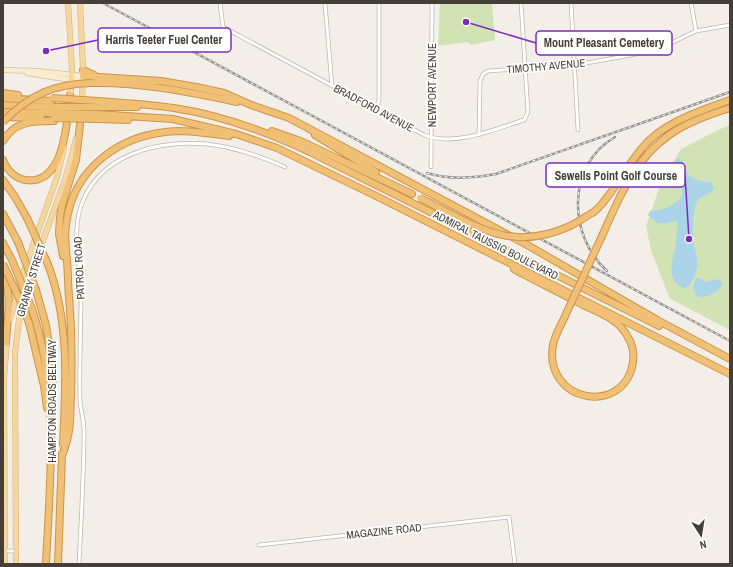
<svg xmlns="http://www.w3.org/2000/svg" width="733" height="567" font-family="'Archivo Narrow',sans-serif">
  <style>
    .green { fill: #d1e3b5 }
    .water { fill: #abd4e9 }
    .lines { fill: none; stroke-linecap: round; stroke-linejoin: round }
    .minor-casing { stroke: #bdb6ac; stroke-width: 4.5 }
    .secondary-casing { stroke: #cebe9c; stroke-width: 6 }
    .primary-casing { stroke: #d8b371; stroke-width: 6 }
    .motorway-casing { stroke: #ce9447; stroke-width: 8 }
    .minor { stroke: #fff; stroke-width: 3 }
    .secondary { stroke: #f9ebcc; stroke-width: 4.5 }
    .primary { stroke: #f4d7a0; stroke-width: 5 }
    .motorway { stroke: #f0c076; stroke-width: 6 }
    .rail-casing { stroke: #969696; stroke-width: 2.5 }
    .rail { stroke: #fff; stroke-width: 1; stroke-dasharray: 3; stroke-linecap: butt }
    .motorway-bridge-casing { stroke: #ce9447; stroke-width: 8; stroke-linecap: butt }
    .motorway-bridge { stroke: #f0c076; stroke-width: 6 }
    .labels { text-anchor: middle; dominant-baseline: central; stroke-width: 3.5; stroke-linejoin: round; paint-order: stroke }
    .street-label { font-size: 11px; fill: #453f38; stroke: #fff }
    .leader { fill: none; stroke: #7b2cbf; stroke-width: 1.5 }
    .callout-dot { fill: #7b2cbf; stroke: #fff; stroke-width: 1.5 }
    .callout { fill: #fff; stroke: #7b2cbf; stroke-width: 1.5 }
    .callout-label { font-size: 12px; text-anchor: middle; font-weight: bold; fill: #453f38 }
  </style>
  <rect width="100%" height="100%" fill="#f3efe8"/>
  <path class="green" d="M440 3H492L495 40 471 45 467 42 438 46Z
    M730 125V330L670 299 651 251 646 226 662 180 681 149 718 130Z"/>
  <path class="water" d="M680 158C683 162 683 165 685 170 691 181 701 181 711 182L714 189C709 197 698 193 695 207 693 216 693 228 693 237 695 256 702 260 693 279 691 283 690 286 685 288 674 286 670 274 672 263 672 259 674 255 675 250 676 242 676 233 678 225L677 222 675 221C662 224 658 226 648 215L650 211C662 210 674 207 682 196 685 173 659 180 677 159Z
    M696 278H700L705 282 719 279 722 282V286C715 294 707 299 697 296L693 290 695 280Z"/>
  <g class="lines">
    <defs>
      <path id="minor" d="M220 3 223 27 424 135C455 147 495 129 524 120L528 112 521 3
        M325 3 332 86
        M571 3 578 130
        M691 3 696 31
        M376 110 379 100V3
        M479 135 480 81 483 74 488 71 575 65 648 52 667 45 696 31 730 25
        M431 167 432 3
        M259 545 509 517 515 564
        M4 551H17
        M79 564C81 520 84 475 84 431 84 421 81 411 80 401 79 366 81 331 81 296 81 267 72 237 80 209 97 154 157 140 207 144 234 147 260 156 285 167"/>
      <path id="secondary" d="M3 70 37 71 83 76
        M27 73 65 79 83 80"/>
      <path id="primary" d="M68 3 72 69 70 98
        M80 3 83 68 82 104
        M10 319 24 271 57 177 64 148
        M5 564 4 378 7 339
        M16 564 15 353 19 320 29 279 65 180 76 139"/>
      <path id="motorway" d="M83 70 94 75
        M83 76 161 81 196 87 224 93 251 105 289 118 529 246 659 321 730 359
        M91 83C140 82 189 92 237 102
        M3 93 18 95
        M3 98 52 101
        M98 101C123 103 149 104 174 108 220 115 265 131 308 151L659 326
        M3 105 53 107
        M96 107H137
        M3 112 54 113
        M96 114 173 119 236 134 277 148 374 195 730 374
        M3 117 41 118
        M96 119 128 120
        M272 131 303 142 412 194
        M315 135 376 172
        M3 141C15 121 32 121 54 121
        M3 160C7 170 15 178 25 180 65 186 67 121 70 95
        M3 180 15 197 27 218
        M594 212C607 201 614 187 624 173 629 165 636 156 642 148 663 122 700 111 730 100
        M3 214 18 242
        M602 236C623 189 640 146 690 123 703 117 717 112 730 108
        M3 243 12 260
        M63 256 59 234 60 217 62 205 76 160 80 125
        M47 262C70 320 66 384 63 444
        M514 269 521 273C542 284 563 294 583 305 596 311 610 316 620 326 629 336 635 349 633 362 625 417 543 403 553 345 555 334 562 324 566 314
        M3 272C13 295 7 320 6 343
        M36 290 46 325 49 345 53 384
        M32 309C60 392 50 478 46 564
        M29 323 44 386 47 408
        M62 456C65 448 68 439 69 430 71 419 70 407 71 397 72 364 72 330 69 297 68 285 68 273 67 261 66 249 64 237 66 225 73 167 121 133 178 131 195 131 212 134 229 136
        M58 564 62 454"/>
    </defs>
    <use href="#minor" class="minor-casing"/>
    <use href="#secondary" class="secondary-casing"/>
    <use href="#primary" class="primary-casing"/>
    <use href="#motorway" class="motorway-casing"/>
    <use href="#minor" class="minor"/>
    <use href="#secondary" class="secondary"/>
    <use href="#primary" class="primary"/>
    <use href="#motorway" class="motorway"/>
    <defs>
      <path id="rail" d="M103 3 730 341
        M427 173C450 180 473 178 496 174L730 92
        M607 271C568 236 566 165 615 137"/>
    </defs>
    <use href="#rail" class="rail-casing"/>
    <use href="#rail" class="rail"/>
    <defs>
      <path id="motorway-bridge" d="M52 98 98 101
        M53 107H96
        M54 113 96 114
        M54 118 96 119
        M3 122C29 95 54 84 91 83
        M420 198C473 224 509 254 570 226 579 222 586 216 594 212
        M27 218 47 262
        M18 242 36 290
        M12 260 32 309
        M3 264 19 298 29 323
        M566 314 602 236"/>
    </defs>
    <use href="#motorway-bridge" class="motorway-bridge-casing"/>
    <use href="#motorway-bridge" class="motorway-bridge"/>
  </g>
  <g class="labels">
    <g class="street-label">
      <text transform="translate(546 66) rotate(-5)">TIMOTHY AVENUE</text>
      <text transform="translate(432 85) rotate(-90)">NEWPORT AVENUE</text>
      <text transform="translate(374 108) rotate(28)">BRADFORD AVENUE</text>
      <text transform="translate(496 245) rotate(27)">ADMIRAL TAUSSIG BOULEVARD</text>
      <text transform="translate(79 268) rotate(-93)">PATROL ROAD</text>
      <text transform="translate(31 280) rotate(-73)">GRANBY STREET</text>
      <text transform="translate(52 401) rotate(-90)">HAMPTON ROADS BELTWAY</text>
      <text transform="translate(384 531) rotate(-6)">MAGAZINE ROAD</text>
    </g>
  </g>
  <path class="leader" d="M46 51L98 40M466 22L536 43M689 239L685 175"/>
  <g class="callout-dot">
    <circle cx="46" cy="51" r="4"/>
    <circle cx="466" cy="22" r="4"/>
    <circle cx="689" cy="239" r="4"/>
  </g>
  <g class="callout">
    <rect x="98" y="28" width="133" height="24" rx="4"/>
    <rect x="536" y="31" width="136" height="24" rx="4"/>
    <rect x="546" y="163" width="139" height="24" rx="4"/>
  </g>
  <g class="callout-label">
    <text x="164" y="44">Harris Teeter Fuel Center</text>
    <text x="604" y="47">Mount Pleasant Cemetery</text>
    <text x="616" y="180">Sewells Point Golf Course</text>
  </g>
  <rect width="733" height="567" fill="none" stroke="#453f38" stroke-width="8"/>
  <g transform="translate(701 535) rotate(168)" stroke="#ffffff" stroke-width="3" paint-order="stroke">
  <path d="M0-3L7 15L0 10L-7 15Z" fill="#453f38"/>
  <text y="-6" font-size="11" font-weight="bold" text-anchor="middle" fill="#453f38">N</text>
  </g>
</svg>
